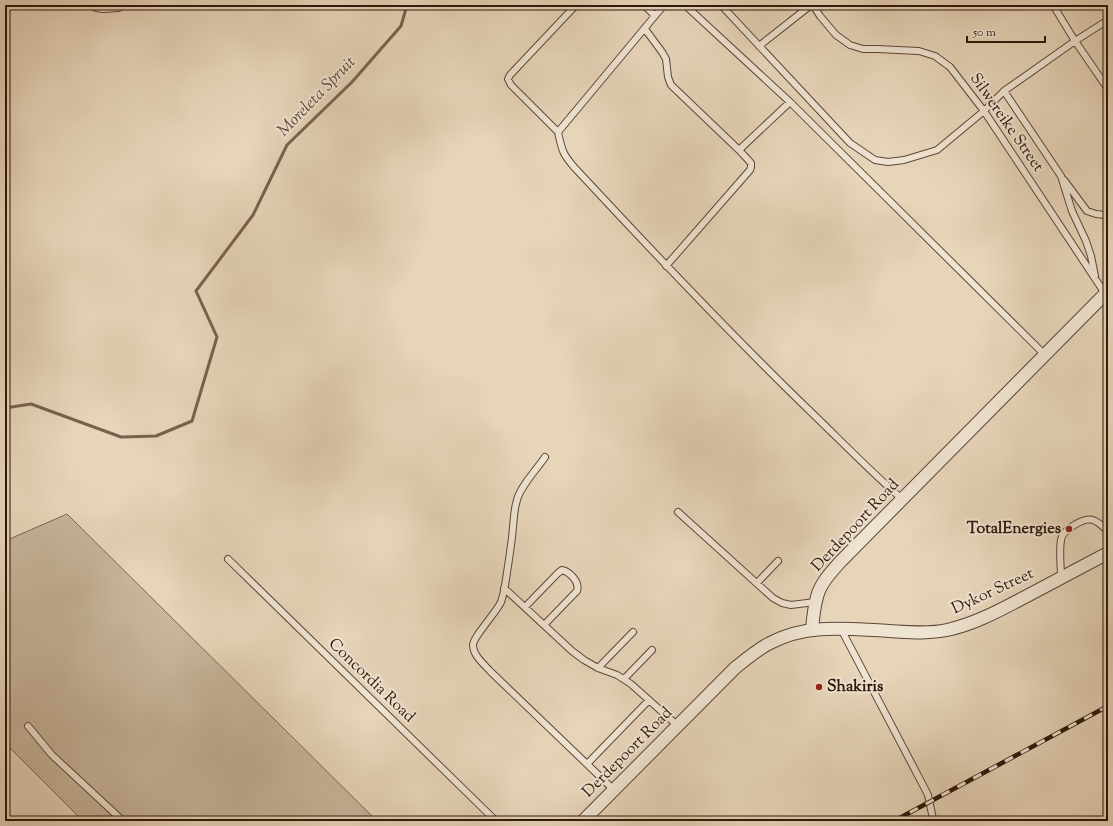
<svg xmlns="http://www.w3.org/2000/svg" width="1113" height="826" font-family="'Sorts Mill Goudy',serif">
  <style>
    .green { fill: #c7b59c; stroke: #7a6654 }
    .lines { fill: none; stroke-linecap: round; stroke-linejoin: round }
    .stream { stroke: #776250; stroke-width: 3 }
    .lane-casing { stroke: #5c4637; stroke-width: 8 }
    .street-casing { stroke: #5c4637; stroke-width: 14 }
    .lane { stroke: #efe4d2; stroke-width: 6 }
    .street { stroke: #efe4d2; stroke-width: 12 }
    .rail-casing { stroke: #2d170b; stroke-width: 4.5 }
    .rail { stroke: #efe4d2; stroke-width: 3; stroke-dasharray: 9; stroke-linecap: butt }
    .poi-dot { fill: #8f2418; stroke: #efe4d2; stroke-width: 1.5 }
    .labels { text-anchor: middle; dominant-baseline: central; stroke-width: 4; stroke-linejoin: round; paint-order: stroke }
    .street-label { font-size: 16px; fill: #2d170b; stroke: #efe4d2 }
    .poi-label { font-size: 16px; font-weight: bold; fill: #2d170b; stroke: #efe4d2; text-anchor: end }
    .water-label { font-size: 17px; font-style: italic; fill: #5e4939; stroke: #efe4d2 }
  </style>
  <rect width="100%" height="100%" fill="#e7d5ba"/>
  <filter id="stains"><feTurbulence type="fractalNoise" baseFrequency=".005" numOctaves="4"/><feColorMatrix values="0 0 0 0 .2 0 0 0 0 .09 0 0 0 0 .02 0 0 0 .5 -.17"/></filter>
  <radialGradient id="worn" r=".72"><stop offset=".6" stop-color="#630" stop-opacity="0"/><stop offset="1" stop-color="#630" stop-opacity=".3"/></radialGradient>
  <path class="green" d="M67 514 377 821H83L5 743V541Z"/>
  <g class="lines">
    <path class="stream" d="M5 408 31 404 121 437 156 436 192 421 217 337 196 291 253 215 287 145 352 82 401 26 407 5"/>
    <defs>
      <path id="lane" d="M644 5 655 16
        M664 5 558 132C562 150 562 153 574 167 652 251 730 334 812 413 842 442 871 472 902 499
        M685 5 790 102 1045 355
        M721 5 850 143 875 160 888 162 904 160 937 150 984 111 1004 91 1075 41 1053 5
        M813 5 820 16 836 35 850 45 863 49H877L919 51 935 56 950 67 984 111 1106 295
        M1108 20 1075 41 1108 89
        M645 29 662 52 666 59 668 77 671 85 739 150 751 163V167L750 170 666 266
        M759 46 811 5
        M1004 91 1061 176 1072 211 1086 241 1091 256 1095 276
        M558 132 511 85 508 79 510 75 576 5
        M739 150 790 102
        M1064 180 1087 211 1096 214 1105 215 1108 214
        M545 457C537 469 520 487 517 500 514 509 514 518 513 527 512 540 510 553 508 566 506 578 505 591 501 602 496 613 473 637 473 645 473 656 485 665 491 672L614 790
        M678 512 773 598 782 603 791 605 815 602
        M228 559 496 821
        M1061 578C1061 566 1059 552 1061 540 1062 530 1084 517 1093 520 1099 522 1103 527 1108 531
        M757 583 778 561
        M504 588 572 651 584 660 598 668 617 675 631 684 678 726
        M525 607 558 573 562 570C570 572 580 582 577 591L544 625
        M841 629 925 789 928 795 933 819V821
        M598 668 633 632
        M624 679 652 650
        M28 726 52 755 123 821
        M587 764 649 700"/>
      <path id="street" d="M97 5 103 6 118 5
        M812 629C813 618 814 607 817 597 820 584 831 572 840 562L1108 291
        M583 821 735 668C746 659 758 649 770 643 807 623 849 629 889 631 908 632 928 634 947 630 975 624 1000 610 1025 597 1053 582 1080 568 1108 553"/>
    </defs>
    <use href="#lane" class="lane-casing"/>
    <use href="#street" class="street-casing"/>
    <use href="#lane" class="lane"/>
    <use href="#street" class="street"/>
    <defs>
      <path id="rail" d="M894 821 1108 706"/>
    </defs>
    <use href="#rail" class="rail-casing"/>
    <use href="#rail" class="rail"/>
  </g>
  <g class="poi-dot">
    <circle cx="1069" cy="529" r="4"/>
    <circle cx="819" cy="687" r="4"/>
  </g>
  <g class="labels">
    <g class="street-label">
      <text transform="translate(1006 123) rotate(55)">Silwereike Street</text>
      <text transform="translate(856 526) rotate(-47)">Derdepoort Road</text>
      <text transform="translate(993 592) rotate(-25)">Dykor Street</text>
      <text transform="translate(371 681) rotate(44)">Concordia Road</text>
      <text transform="translate(628 753) rotate(-45)">Derdepoort Road</text>
    </g>
    <g class="poi-label">
      <text x="1061" y="529">TotalEnergies</text>
      <text x="827" y="687" text-anchor="start">Shakiris</text>
    </g>
    <g class="water-label">
      <text transform="translate(317 97) rotate(-46)">Moreleta Spruit</text>
    </g>
  </g>
  <rect width="1113" height="826" fill="none" stroke="#e7d5ba" stroke-width="20"/>
  <rect x="6" y="6" width="1101" height="814" fill="none" stroke="#2d170b" stroke-width="2"/>
  <rect x="10" y="10" width="1093" height="806" fill="none" stroke="#2d170b"/>
  <path d="M967 36v6h78v-6" fill="none" stroke="#2d170b" stroke-width="2"/>
  <text x="973" y="36" font-size="12" fill="#2d170b" stroke="#efe4d2" stroke-width="3" paint-order="stroke">50 m</text>
  <rect width="100%" height="100%" filter="url(#stains)"/>
  <rect width="100%" height="100%" fill="url(#worn)"/>
</svg>
